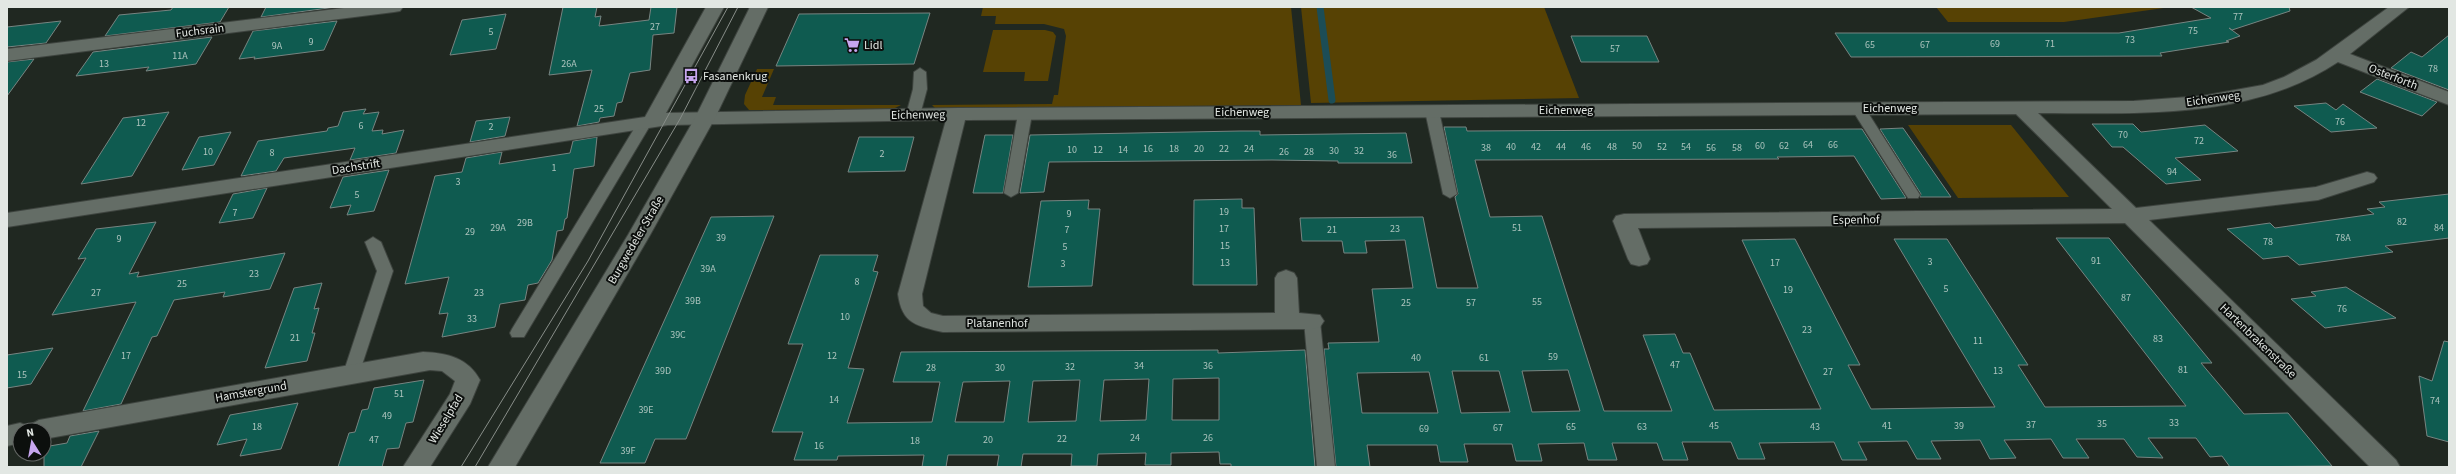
<svg xmlns="http://www.w3.org/2000/svg" width="2456" height="474" font-family="'Source Sans 3',sans-serif">
  <style>
    .green { fill: #574204 }
    .lines { fill: none; stroke-linecap: round; stroke-linejoin: round }
    .stream { stroke: #1c4d56; stroke-width: 7 }
    .building { fill: #0f5b50; stroke: #778481; fill-rule: evenodd }
    .service-casing { stroke: #3e443f; stroke-width: 2 }
    .minor-casing { stroke: #3e443f; stroke-width: 2 }
    .secondary-casing { stroke: #3e443f; stroke-width: 2 }
    .service { fill: #646d66; fill-rule: evenodd }
    .minor { fill: #646d66; fill-rule: evenodd }
    .secondary { fill: #646d66; fill-rule: evenodd }
    .tram { stroke: #888e89; stroke-width: 1 }
    .labels { text-anchor: middle; dominant-baseline: central; stroke-width: 4; stroke-linejoin: round; paint-order: stroke }
    .number-label { font-size: 10px; fill: #adc4be }
    .street-label { font-size: 12px; fill: #e2e7e3; stroke: #0c0f0d }
    .poi-label { font-size: 12px; fill: #e2e7e3; stroke: #0c0f0d; text-anchor: start }
  </style>
  <rect width="100%" height="100%" fill="#202821"/>
  <path class="green" d="M983 7H1291L1301 105 935 108 932 105 1052 104 1054 95H1058L1066 36 1064 29 1044 24H995L996 16H981Z
    M1301 7H1544L1579 98 1311 103Z
    M1936 7H2171L2064 22H1948Z
    M993 30H1045L1053 32 1056 36 1048 81H1024L1025 72H983Z
    M757 69H774L762 97H776L773 105H901L893 109 749 110 744 104 745 95Z
    M1908 125H2011L2069 197 1958 198Z"/>
  <g class="lines">
    <path class="stream" d="M1320 7 1332 100"/>
  </g>
  <path class="building" d="M173 7H229L220 22 105 36 119 15 171 10Z
    M266 7H336L261 17Z
    M563 7H597L595 17 601 16 599 26 649 20 651 7H677L674 33 653 35 650 70 630 73 622 102 617 103 614 116 600 118 599 122 577 126 592 70 549 75Z
    M2191 7H2289L2290 11 2232 30 2229 28 2240 36 2226 41 2229 42 2160 53 2162 56 1851 57 1835 33H2119L2211 18Z
    M930 13 914 64 776 66 799 14Z
    M506 14 496 49 450 55 462 20Z
    M61 21 46 43 7 47V27Z
    M337 21 324 50 254 59 255 57 239 59 253 31Z
    M2449 35V90L2391 68 2411 52 2422 57Z
    M1571 36H1647L1659 62H1581Z
    M212 37 196 64 146 71 149 67 76 76 93 52Z
    M34 59 7 96V62Z
    M2377 79 2437 102 2422 116 2360 92Z
    M2326 103 2336 110 2343 104 2377 128 2331 132 2294 106Z
    M366 109 363 114 379 112 372 131 383 130 382 134 404 130 396 153 350 160 355 148 284 158 276 171 241 176 258 141 327 131 328 128 338 126 343 112Z
    M169 112 132 176 81 184 123 118Z
    M510 117 505 136 470 142 476 121Z
    M2092 124H2133L2141 132 2205 125 2238 151 2175 158 2201 180 2166 184 2123 147H2112Z
    M1444 127H1466L1467 131 1862 129 1906 198 1881 199 1854 156 1777 157 1779 159 1475 160 1490 217 1542 216 1604 411H1672L1643 335 1675 334 1683 353H1690L1714 410 1821 409 1742 240 1795 239 1860 365H1848L1871 409 1995 407 1894 239H1947L2028 365H2018L2045 407 2186 406 2056 238H2109L2212 363H2201L2244 414 2288 413 2332 466 2230 467 2222 456 2210 457 2196 438H2148L2163 458 2137 457 2124 439H2076L2089 458H2063L2051 439 2004 440 2016 458 1990 459 1980 440 1931 441 1941 459H1917L1907 441 1858 442 1867 460H1842L1834 442 1759 443 1765 459H1738L1731 442H1682L1688 460H1663L1657 443H1612L1617 460H1588L1584 443 1538 444 1542 461H1516L1512 444H1464L1468 462H1440L1437 445H1367L1370 467H1336L1324 349H1329L1328 343 1379 342 1372 289 1413 288 1405 240 1365 241 1367 253H1344L1342 241H1302L1300 218 1423 217 1437 288H1478L1455 197 1458 194ZM1568 370 1580 411 1532 412 1522 371ZM1452 371H1499L1510 412 1461 413ZM1429 372 1438 413H1362L1357 373Z
    M1903 128 1951 197H1920L1921 194 1880 129Z
    M1240 131H1260V135L1406 133 1412 163H1338V161L1272 160 1049 162 1044 192 1020 193 1030 135Z
    M231 132 214 165 182 170 199 137Z
    M985 135H1013L1003 193H973Z
    M597 137 594 166 574 169 567 218 565 219 563 230 557 231 552 260 538 283 528 285 525 300 500 304 495 327 442 337 448 313 439 314 449 277 405 284 435 176 462 172 466 158 502 152 499 164 570 153 573 141Z
    M859 137H914L905 171 848 172Z
    M389 170 374 211 347 215 351 205 330 208 343 177Z
    M267 188 253 218 219 223 233 194Z
    M2449 194V238L2385 246 2393 252 2299 265 2288 256 2263 259 2227 229 2270 223 2275 228 2374 214 2367 209 2385 207 2379 202Z
    M1242 199V208H1254L1257 285H1193L1194 200Z
    M1089 200 1088 209H1100L1092 286 1028 287 1041 201Z
    M774 216 686 439H655L645 463H600L711 217Z
    M156 222 129 274 139 272 137 277 285 253 270 289 223 297 225 292 174 300 157 336 152 337 121 404 83 411 136 302 52 315 86 258 78 259 96 229Z
    M820 255H878L873 271 878 272 848 368 864 369 847 423 932 422 940 382H893L901 352 1218 350V353L1305 350 1315 467H1231V464H1220L1219 452 1171 453V465H1145L1146 453 1098 454 1097 466H1071L1072 454H1023L1021 467H997L999 455H948L946 467H922L924 455 838 456 837 460H794L803 432H772L803 344H788ZM1219 378V420H1172L1173 379ZM1149 379 1146 420 1100 421 1104 380ZM1080 380 1076 421 1028 422 1033 381ZM1010 381 1004 422H955L963 382Z
    M322 283 314 309 319 308 312 333H315L307 361 265 368 294 288Z
    M2346 287 2396 318 2325 328 2291 299 2316 296 2311 292Z
    M2444 341 2449 342V442L2427 436 2419 376 2432 381Z
    M53 348 31 384 7 388V355Z
    M424 380 413 422 406 423 399 448 387 449 382 467H338L349 433 355 432 362 410 368 409 374 388Z
    M298 403 281 449 240 456 247 439 217 445 230 415Z
    M99 431 81 467H44V447L67 443 70 436Z"/>
  <g class="lines">
    <defs>
      <path id="service" d="M920 68 926 72 927 89 920 115 913 119 906 115 913 89 914 72Z
        M1858 104 1865 108 1920 195 1918 198H1908L1906 195 1851 108Z
        M1432 107 1439 111 1457 194 1450 198 1443 194 1425 111Z
        M1025 110 1032 114 1018 193 1011 197 1004 193 1018 114Z
        M644 120 651 124 524 337H512L510 333 512 329 637 124Z
        M373 237 381 242 393 271 359 374 357 378 351 380 345 378 343 374 377 271 365 242Z
        M1312 315 1318 317 1320 321 1335 467H1317L1304 321 1306 317Z"/>
      <path id="minor" d="M352 7H403L400 11 394 12 7 61V49Z
        M706 7H724L666 113 957 108 2134 101 2202 96 2263 85 2284 77 2316 60 2389 7H2409L2350 54 2449 92V105L2338 62C2251 120 2138 113 2038 113L2136 208 2316 187 2367 172 2374 174 2377 178 2374 182 2318 200 2149 220 2396 460 2400 467H2370L2125 223 1638 228 1650 259 1647 264 1639 266 1631 264 1628 259 1613 221 1616 216 1624 214 2112 209 2016 114 965 120 922 294 923 306 931 313 943 316 1275 313V278L1278 273 1286 270 1294 273 1297 278 1299 313 1320 315 1324 321 1320 327 1312 329 943 332C917 326 902 324 898 294L946 120 668 125 7 227V213L645 117Z
        M423 352C448 353 468 358 480 380L470 404 430 467H403L450 394 455 381 442 371 430 370 44 439V430H20V443L7 446V426L20 423 28 426 39 420Z"/>
      <path id="secondary" d="M750 7H768L715 118 650 235 515 467H488L628 235 695 118Z"/>
    </defs>
    <use href="#service" class="service-casing"/>
    <use href="#minor" class="minor-casing"/>
    <use href="#secondary" class="secondary-casing"/>
    <use href="#service" class="service"/>
    <use href="#minor" class="minor"/>
    <use href="#secondary" class="secondary"/>
    <path class="tram" d="M461 467 588 261 728 7
      M475 467 680 119 738 7"/>
  </g>
  <defs>
    <symbol id="supermarket-bare" viewBox="-9 -9 18 18"><path d="M-6-5.5h2.5l.6 2H6L4.5 2H-2.5L-4.4-4H-6ZM-1.5 3.2a1.3 1.3 0 1 0 .1 0ZM3 3.2a1.3 1.3 0 1 0 .1 0Z" fill="#c7a6ef" stroke="#0c0f0d" stroke-width="2.5" paint-order="stroke"/></symbol>
    <symbol id="bus-bare" viewBox="-9 -9 18 18"><path d="M-5-6H5V4H4V6H2V4H-2V6H-4V4H-5ZM-3.5-4V0h7V-4ZM-3.5 1.2v1.5H-2V1.2ZM2 1.2v1.5H3.5V1.2Z" fill="#c7a6ef" stroke="#0c0f0d" stroke-width="2.5" paint-order="stroke"/></symbol>
  </defs>
  <g fill-rule="evenodd">
    <use href="#supermarket-bare" x="841" y="34" width="22" height="22"/>
    <use href="#bus-bare" x="680" y="65" width="22" height="22"/>
  </g>
  <g class="labels">
    <g class="number-label">
      <text x="2238" y="17">77</text>
      <text x="655" y="27">27</text>
      <text x="2193" y="31">75</text>
      <text x="491" y="32">5</text>
      <text x="2130" y="40">73</text>
      <text x="311" y="42">9</text>
      <text x="1995" y="44">69</text>
      <text x="2050" y="44">71</text>
      <text x="1870" y="45">65</text>
      <text x="1925" y="45">67</text>
      <text x="277" y="46">9A</text>
      <text x="1615" y="49">57</text>
      <text x="180" y="56">11A</text>
      <text x="104" y="64">13</text>
      <text x="569" y="64">26A</text>
      <text x="2433" y="69">78</text>
      <text x="599" y="109">25</text>
      <text x="2340" y="122">76</text>
      <text x="141" y="123">12</text>
      <text x="361" y="126">6</text>
      <text x="491" y="127">2</text>
      <text x="2123" y="135">70</text>
      <text x="2199" y="141">72</text>
      <text x="1808" y="145">64</text>
      <text x="1833" y="145">66</text>
      <text x="1637" y="146">50</text>
      <text x="1760" y="146">60</text>
      <text x="1784" y="146">62</text>
      <text x="1511" y="147">40</text>
      <text x="1536" y="147">42</text>
      <text x="1561" y="147">44</text>
      <text x="1586" y="147">46</text>
      <text x="1612" y="147">48</text>
      <text x="1662" y="147">52</text>
      <text x="1686" y="147">54</text>
      <text x="1486" y="148">38</text>
      <text x="1711" y="148">56</text>
      <text x="1737" y="148">58</text>
      <text x="1148" y="149">16</text>
      <text x="1174" y="149">18</text>
      <text x="1199" y="149">20</text>
      <text x="1224" y="149">22</text>
      <text x="1249" y="149">24</text>
      <text x="1072" y="150">10</text>
      <text x="1098" y="150">12</text>
      <text x="1123" y="150">14</text>
      <text x="1334" y="151">30</text>
      <text x="1359" y="151">32</text>
      <text x="208" y="152">10</text>
      <text x="1284" y="152">26</text>
      <text x="1309" y="152">28</text>
      <text x="272" y="153">8</text>
      <text x="882" y="154">2</text>
      <text x="1392" y="155">36</text>
      <text x="554" y="168">1</text>
      <text x="2172" y="172">94</text>
      <text x="458" y="182">3</text>
      <text x="357" y="195">5</text>
      <text x="1224" y="212">19</text>
      <text x="235" y="213">7</text>
      <text x="1069" y="214">9</text>
      <text x="2402" y="222">82</text>
      <text x="525" y="223">29B</text>
      <text x="498" y="228">29A</text>
      <text x="1517" y="228">51</text>
      <text x="2439" y="228">84</text>
      <text x="1224" y="229">17</text>
      <text x="1395" y="229">23</text>
      <text x="1067" y="230">7</text>
      <text x="1332" y="230">21</text>
      <text x="470" y="232">29</text>
      <text x="721" y="238">39</text>
      <text x="2343" y="238">78A</text>
      <text x="119" y="239">9</text>
      <text x="2268" y="242">78</text>
      <text x="1225" y="246">15</text>
      <text x="1065" y="247">5</text>
      <text x="2096" y="261">91</text>
      <text x="1930" y="262">3</text>
      <text x="1225" y="263">13</text>
      <text x="1775" y="263">17</text>
      <text x="1063" y="264">3</text>
      <text x="708" y="269">39A</text>
      <text x="254" y="274">23</text>
      <text x="857" y="282">8</text>
      <text x="182" y="284">25</text>
      <text x="1946" y="289">5</text>
      <text x="1788" y="290">19</text>
      <text x="96" y="293">27</text>
      <text x="479" y="293">23</text>
      <text x="2126" y="298">87</text>
      <text x="693" y="301">39B</text>
      <text x="1537" y="302">55</text>
      <text x="1406" y="303">25</text>
      <text x="1471" y="303">57</text>
      <text x="2342" y="309">76</text>
      <text x="845" y="317">10</text>
      <text x="472" y="319">33</text>
      <text x="1807" y="330">23</text>
      <text x="678" y="335">39C</text>
      <text x="295" y="338">21</text>
      <text x="2158" y="339">83</text>
      <text x="1978" y="341">11</text>
      <text x="126" y="356">17</text>
      <text x="832" y="356">12</text>
      <text x="1553" y="357">59</text>
      <text x="1416" y="358">40</text>
      <text x="1484" y="358">61</text>
      <text x="1675" y="365">47</text>
      <text x="1139" y="366">34</text>
      <text x="1208" y="366">36</text>
      <text x="1070" y="367">32</text>
      <text x="931" y="368">28</text>
      <text x="1000" y="368">30</text>
      <text x="2183" y="370">81</text>
      <text x="663" y="371">39D</text>
      <text x="1998" y="371">13</text>
      <text x="1828" y="372">27</text>
      <text x="22" y="375">15</text>
      <text x="399" y="394">51</text>
      <text x="834" y="400">14</text>
      <text x="2435" y="401">74</text>
      <text x="646" y="410">39E</text>
      <text x="387" y="416">49</text>
      <text x="2174" y="423">33</text>
      <text x="2102" y="424">35</text>
      <text x="2031" y="425">37</text>
      <text x="1714" y="426">45</text>
      <text x="1887" y="426">41</text>
      <text x="1959" y="426">39</text>
      <text x="257" y="427">18</text>
      <text x="1571" y="427">65</text>
      <text x="1642" y="427">63</text>
      <text x="1815" y="427">43</text>
      <text x="1498" y="428">67</text>
      <text x="1424" y="429">69</text>
      <text x="1135" y="438">24</text>
      <text x="1208" y="438">26</text>
      <text x="1062" y="439">22</text>
      <text x="374" y="440">47</text>
      <text x="988" y="440">20</text>
      <text x="915" y="441">18</text>
      <text x="819" y="446">16</text>
      <text x="628" y="451">39F</text>
    </g>
    <g class="street-label">
      <text transform="translate(200 31) rotate(-7)">Fuchsrain</text>
      <text transform="translate(2393 77) rotate(21)">Osterforth</text>
      <text transform="translate(2213 99) rotate(-8)">Eichenweg</text>
      <text x="1890" y="108">Eichenweg</text>
      <text x="1566" y="110">Eichenweg</text>
      <text x="1242" y="112">Eichenweg</text>
      <text transform="translate(918 115) rotate(-1)">Eichenweg</text>
      <text transform="translate(356 167) rotate(-9)">Dachstrift</text>
      <text transform="translate(1856 220) rotate(-1)">Espenhof</text>
      <text transform="translate(636 240) rotate(-60)">Burgwedeler Straße</text>
      <text x="997" y="323">Platanenhof</text>
      <text transform="translate(2258 341) rotate(44)">Hartenbrakenstraße</text>
      <text transform="translate(251 392) rotate(-10)">Hamstergrund</text>
      <text transform="translate(446 419) rotate(-59)">Wieselpfad</text>
    </g>
    <g class="poi-label">
      <text x="864" y="45">Lidl</text>
      <text x="703" y="76">Fasanenkrug</text>
    </g>
  </g>
  <rect width="2456" height="474" fill="none" stroke="#e2e7e3" stroke-width="16"/>
  <g transform="translate(32 442) rotate(349)"><circle r="19" fill="#0c0f0d" stroke="#626563"/>
  <path d="M0-3L7 15L0 10L-7 15Z" fill="#c7a6ef"/>
  <text y="-6" font-size="11" font-weight="bold" text-anchor="middle" fill="#e2e7e3">N</text>
  </g>
</svg>
